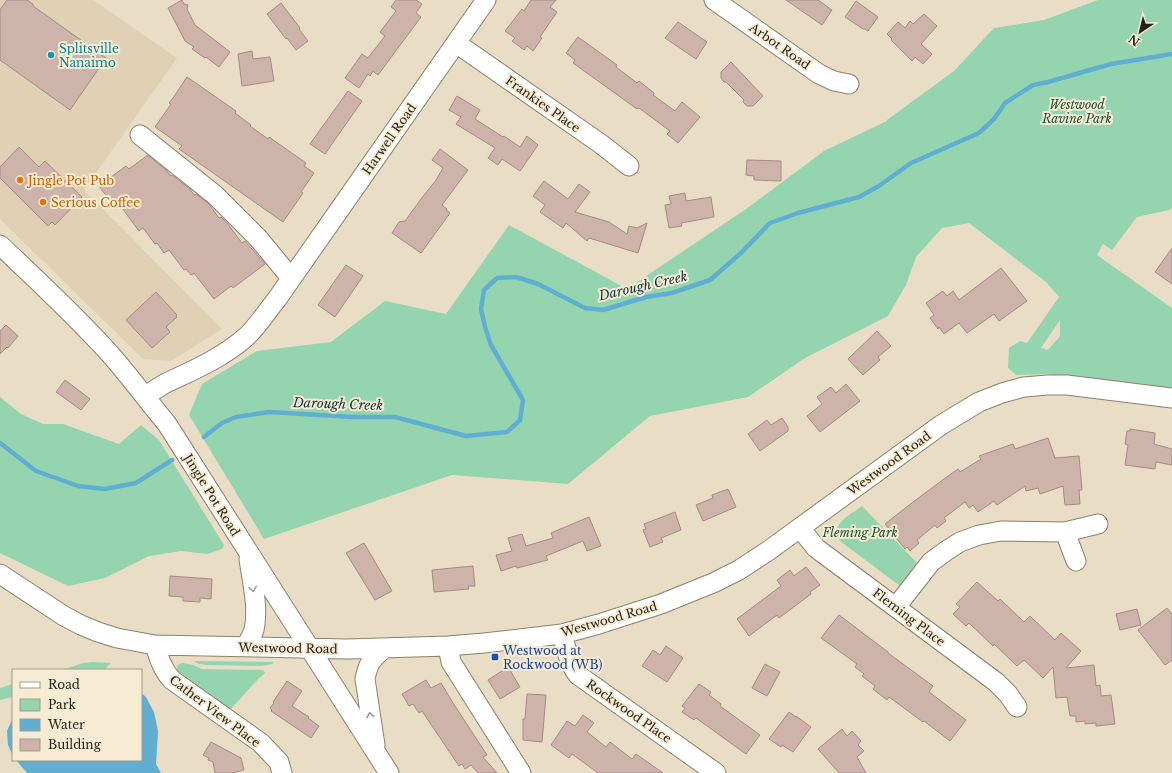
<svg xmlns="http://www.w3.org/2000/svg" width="1172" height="773" font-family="'Libre Baskerville',serif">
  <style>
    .built { fill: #e1d1b4 }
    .green { fill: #94d5b0; fill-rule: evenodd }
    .water { fill: #60afd3 }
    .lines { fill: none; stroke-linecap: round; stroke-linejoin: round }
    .stream { stroke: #60afd3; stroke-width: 4.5 }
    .building { fill: #ceb3ab; stroke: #a48b83 }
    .minor-casing { stroke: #8b816b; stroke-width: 21 }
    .minor { stroke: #fff; stroke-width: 19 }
    .oneway { stroke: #9e9c98 }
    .culture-dot { fill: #0f9aa8; stroke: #f6ebd3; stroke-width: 1.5 }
    .food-dot { fill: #e8710a; stroke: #f6ebd3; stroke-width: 1.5 }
    .transit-dot { fill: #1a4fb4; stroke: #f6ebd3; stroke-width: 1.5 }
    .labels { text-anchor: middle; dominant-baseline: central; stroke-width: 4; stroke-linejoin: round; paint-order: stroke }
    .street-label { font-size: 12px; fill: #27231a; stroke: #f6ebd3 }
    .culture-label { font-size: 12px; fill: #0d838f; stroke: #f6ebd3; text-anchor: start }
    .park-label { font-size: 12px; font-style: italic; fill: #1a5136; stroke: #f6ebd3 }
    .food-label { font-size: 12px; fill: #c56008; stroke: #f6ebd3; text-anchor: start }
    .transit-label { font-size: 12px; fill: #164399; stroke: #f6ebd3; text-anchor: start }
    .water-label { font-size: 13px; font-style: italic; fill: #0d3241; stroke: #f6ebd3 }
  </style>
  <rect width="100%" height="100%" fill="#e9ddc6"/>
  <path class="built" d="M0 0H93L177 58 84 190 222 329 171 361 143 359 0 219Z"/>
  <path class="green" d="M1098 0H1172V208L1169 210 1137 217 1112 250 1103 244 1097 255 1172 308V390L1047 374 1016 375 1008 368 1009 348 1020 341 1027 343 1059 297 1046 282 969 223 942 228 916 257 906 285 888 316 805 358 748 397 650 416 568 484 452 475 264 539 189 415 202 384 257 351 331 342 385 301 446 314 509 225 627 289 749 207 824 151 887 121V120L954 71 994 28 1044 20ZM1060 320V336L1048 350 1041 348Z
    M0 397 21 414 43 424H63L119 444 141 425 159 440 224 545 222 549 207 554 181 551 149 556 105 578 68 586 0 553Z
    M862 506 917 563 900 586 840 541C829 524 850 515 862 506Z
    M195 661 273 662V664L262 666 207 665 199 664 195 662Z
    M92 662 111 663 104 670H62L83 663Z
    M183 663 193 665 202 669 263 670 265 673 258 679 230 710 178 673 175 670 178 668 177 666 179 664Z
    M13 684V697L0 700V688Z"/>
  <path class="water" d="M141 693 146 697 154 712 158 731 156 764 161 773H27L16 760H141Z
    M13 718V756L8 745 7 731Z"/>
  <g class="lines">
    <path class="stream" d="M204 437 222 423 236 417 269 412 353 417H395L466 436 507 432 520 420 523 400 491 345 485 327 481 309 484 290 497 278 516 277 538 284 585 308 603 310 646 297 672 293 710 280 741 253 770 223 798 213 859 197 879 186 911 163 979 133 994 119 1005 103 1033 85 1048 82 1111 64 1172 54
      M0 443 36 471 78 486 105 489 136 483 172 460"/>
  </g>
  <path class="building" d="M7 0H27L33 4V6L106 58 70 110 0 60V10Z
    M182 0 184 4 188 5 187 9 195 25 230 52 219 67 206 57 205 58 192 49 194 47 185 41 168 8Z
    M396 0H416L422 4 416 13 421 17 378 75 373 71 370 76 368 74 359 88 345 78 362 54 368 58 385 36 380 32 396 11 391 7Z
    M531 0H556L550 7 557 12 540 37 542 38 533 51 527 46 524 50 512 41 515 38 505 31 522 9 524 11Z
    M786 0H818L832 10 822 25Z
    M856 1 878 17 868 31 865 29H863L845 17Z
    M281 3 300 28 299 29 308 41 296 50 287 38 286 39 267 14Z
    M924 14 937 26 921 44 932 54 923 64 915 57 912 61 891 40 892 39 887 34 898 22 905 28 910 21 913 24Z
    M678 22 707 42 696 59 665 38Z
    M578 37 617 65 616 67 637 83 639 81 654 93 653 95 675 111 682 102 700 117 678 143 667 134 670 131 639 108 637 109 573 63 575 60 566 53Z
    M252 51 253 59 270 57 274 81 242 86 238 54Z
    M731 62 763 96 753 106H747L743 102 744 100 726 82H724L721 78V72Z
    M187 77 236 111 235 113 251 125 250 126 268 139 269 137 306 163 304 166 314 173 301 192 303 193 283 222 179 149 182 146 155 127 171 104 169 103 173 98Z
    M348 91 362 101 325 154 310 144Z
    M457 96 480 110 475 119 503 137 504 136 520 147 527 136 538 145 520 171 502 159 498 165 488 158 495 148 456 124 461 117 449 110Z
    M19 147 39 167 45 161 82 197 55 225 52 222 48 226 0 178V167Z
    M440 149 468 170 442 205 447 209 446 210 450 213 421 253 392 233 399 222 405 221 421 199 436 180 443 168 432 160Z
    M148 155 167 171 171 176 172 175 190 189 194 195 196 194 208 203 219 218 221 217 227 223 242 243 245 241 265 264 233 288 231 286 214 299 194 273 191 275 186 269 184 270 169 250 164 253 157 243 155 244 143 228 139 231 119 204 116 206 109 196 107 197 99 186 126 166 129 169Z
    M747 160 781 161V181L754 180V176L746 175Z
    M544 181 568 199 579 184 590 192 575 212 609 222 627 234 629 226 637 228 647 223 638 253 589 238 587 241 566 223 563 228 540 212 545 205 533 196Z
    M685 193 686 201 711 197 714 217 681 223 682 226 669 228 665 205 671 204 669 196Z
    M1172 248V284L1155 272Z
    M346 265 363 276 335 317 318 305Z
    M1001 268 1027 301 999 321 994 314 967 333 959 323 944 334 939 327 938 329 930 318 934 315 926 303 943 291 947 296 953 291 959 300Z
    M156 292 177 315 176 316 177 317 166 327 170 332 152 348 126 320Z
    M6 325 18 336 8 348 7 347 0 354V331Z
    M877 331 891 346 878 357 880 360 863 375 848 359Z
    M65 380 90 399 81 410 56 392Z
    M846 384 860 401 820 432 807 416 822 404 817 397 831 387 836 393Z
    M782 418 788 427V431L760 451 748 434 767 420 771 425Z
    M1130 429 1155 433 1154 444 1172 449V465L1156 462 1155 469 1125 465 1128 445 1125 444 1127 431H1130Z
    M1048 438 1055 458 1079 456 1082 490H1079L1080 504 1065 505 1063 486 1040 494 1038 488 1026 491 1025 486 997 505 994 501 978 512 973 505 969 508 965 502 944 518 946 521 937 528 935 525 917 540 919 543 910 551 907 547 905 549 885 524 913 502 944 479 958 469 960 472 981 459 979 456 1013 444 1015 449Z
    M728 489 736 507 703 521 696 505 713 498 712 495Z
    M675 512 681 530 661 538 663 542 650 547 643 530 646 529 644 524Z
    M589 517 601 546 587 551 583 541 546 556 548 560 517 568 516 566 501 571 496 555 512 551 508 538 522 534 526 546 553 538 551 533Z
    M364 543 392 591 375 600 346 553Z
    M473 566 475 586H468L469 589 434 592 432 570Z
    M806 567 820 585 810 592 811 594 779 618 777 615 749 636 737 619 781 586 777 580 790 570 794 576Z
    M170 576 212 579 211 599 200 598V602L183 601V597L169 596Z
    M977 582 998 601 1000 599 1024 622 1030 616 1055 640 1061 633 1081 651 1066 668 1094 665 1096 686 1100 685 1101 696 1111 695 1115 724 1096 726V723L1085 724V721L1076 722V716H1070L1067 697 1056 698 1053 667 1043 678 1024 660 1017 666 994 644 993 646 969 623 966 626 953 614 960 607 956 604Z
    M1167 608 1172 614V660L1165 665 1138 630Z
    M1137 609 1141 625 1120 630 1116 614Z
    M839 615 888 652V653L933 686 929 692 966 720 950 741 924 721 923 722 889 697 887 700 873 689 875 686 862 676 864 674 855 667 857 664 821 638Z
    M666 646 683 658 667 682 642 666 653 650 660 655Z
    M765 664 780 672 767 696 752 688Z
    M508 667 520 687 500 699 488 680Z
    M426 680 431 688 441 683 453 703 487 755 483 757 497 773H478L471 765 465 769 462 764 459 766 422 711 419 713 413 704 409 706 402 694Z
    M287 681 302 691 292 706 309 717 308 718 319 726 311 738 271 711 272 710 270 708 274 703 273 702Z
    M699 684 711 692 709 695 721 704 720 706 760 735 746 754 696 718 694 720 682 712 685 708 682 706Z
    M527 694 546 695 542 742 523 740V719H525Z
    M789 712 796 717V716L811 727 793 752 782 745 781 747 769 739Z
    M583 715 594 723 587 732 606 747 610 742 632 759 636 754 663 773H598L572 754 569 758 551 745 567 721 575 726Z
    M842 729 847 736 852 731 861 741 858 745 864 751 857 757 866 773H839L818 749Z
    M211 742 241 758 244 770 232 773H215L213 762 208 760 209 758 203 755Z"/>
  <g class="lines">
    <defs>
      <path id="minor" d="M714 0 819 74 834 81 849 84
        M456 43 601 144 629 166
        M140 135 215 195 258 238 291 278
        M0 245C38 281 76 316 111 355 130 377 148 401 167 424L389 773
        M145 396C152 392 159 387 166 383 194 370 222 358 246 337 258 326 267 311 277 299L486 0
        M800 528 816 548 996 682 1008 694 1017 707
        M1065 532 1076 561
        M0 574 64 616 81 625 98 632 117 638 155 645 347 649 448 646 484 643 562 634 599 624 661 604 713 583 739 570 768 551 941 425 979 402 1002 393 1024 387 1048 385H1067L1172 398
        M896 607 931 562 946 551 960 542 979 535 1001 531 1065 532 1098 524
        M562 634C566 648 569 664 578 675L716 773
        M155 645C159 658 162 669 172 680L261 743 279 762 282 773
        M448 646 451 662 521 773
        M246 647C248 642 252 636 254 630 259 607 252 582 249 559
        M375 745 365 679C368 663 372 658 385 648"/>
    </defs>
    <use href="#minor" class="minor-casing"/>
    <use href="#minor" class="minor"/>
  </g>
  <defs><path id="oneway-chevron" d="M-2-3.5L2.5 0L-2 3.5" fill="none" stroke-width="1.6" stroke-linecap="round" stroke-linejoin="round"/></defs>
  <g class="oneway">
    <use href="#oneway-chevron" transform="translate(253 589) rotate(81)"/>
    <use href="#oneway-chevron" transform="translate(370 715) rotate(-100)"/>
  </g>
  <circle class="culture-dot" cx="51" cy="55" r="4"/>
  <g class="food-dot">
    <circle cx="20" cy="180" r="4"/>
    <circle cx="43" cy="202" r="4"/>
  </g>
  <rect class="transit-dot" x="491" y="653" width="8" height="8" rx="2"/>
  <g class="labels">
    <g class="street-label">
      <text transform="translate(780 46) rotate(35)">Arbot Road</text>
      <text transform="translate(543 104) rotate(35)">Frankies Place</text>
      <text transform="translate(389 139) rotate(-55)">Harwell Road</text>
      <text transform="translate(889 463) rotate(-36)">Westwood Road</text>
      <text transform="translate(212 495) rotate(58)">Jingle Pot Road</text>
      <text transform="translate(909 617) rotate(37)">Fleming Place</text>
      <text transform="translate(609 619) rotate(-16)">Westwood Road</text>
      <text transform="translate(288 648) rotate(1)">Westwood Road</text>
      <text transform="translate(215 711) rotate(37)">Cather View Place</text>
      <text transform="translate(629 711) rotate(35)">Rockwood Place</text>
    </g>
    <g class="culture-label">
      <text x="59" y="48">Splitsville<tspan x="59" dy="14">Nanaimo</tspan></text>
    </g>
    <g class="park-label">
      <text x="1077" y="104">Westwood<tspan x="1077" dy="14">Ravine Park</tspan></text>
      <text x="860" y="532">Fleming Park</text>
    </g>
    <g class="food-label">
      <text x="28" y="180">Jingle Pot Pub</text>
      <text x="51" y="202">Serious Coffee</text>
    </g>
    <g class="transit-label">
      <text x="503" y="650">Westwood at<tspan x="503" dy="14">Rockwood (WB)</tspan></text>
    </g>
    <g class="water-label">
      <text transform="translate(643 286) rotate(-13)">Darough Creek</text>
      <text transform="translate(338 404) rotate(2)">Darough Creek</text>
    </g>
  </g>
  <rect x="12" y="669" width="130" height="92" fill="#f6ebd3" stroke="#a39b89"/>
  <rect x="20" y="682" width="20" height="6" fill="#ffffff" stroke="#a39b89"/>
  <text x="48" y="689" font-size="12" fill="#27231a">Road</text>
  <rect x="20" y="699" width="20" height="12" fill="#94d5b0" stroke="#a39b89"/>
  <text x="48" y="709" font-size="12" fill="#27231a">Park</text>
  <rect x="20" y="719" width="20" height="12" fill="#60afd3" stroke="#a39b89"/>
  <text x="48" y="729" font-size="12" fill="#27231a">Water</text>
  <rect x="20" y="739" width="20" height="12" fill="#ceb3ab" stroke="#a39b89"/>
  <text x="48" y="749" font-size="12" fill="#27231a">Building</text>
  <g transform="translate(1140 32) rotate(215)" stroke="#f6ebd3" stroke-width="3" paint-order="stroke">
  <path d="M0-3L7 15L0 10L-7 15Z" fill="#27231a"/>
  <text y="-6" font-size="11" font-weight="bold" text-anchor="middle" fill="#27231a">N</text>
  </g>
</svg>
